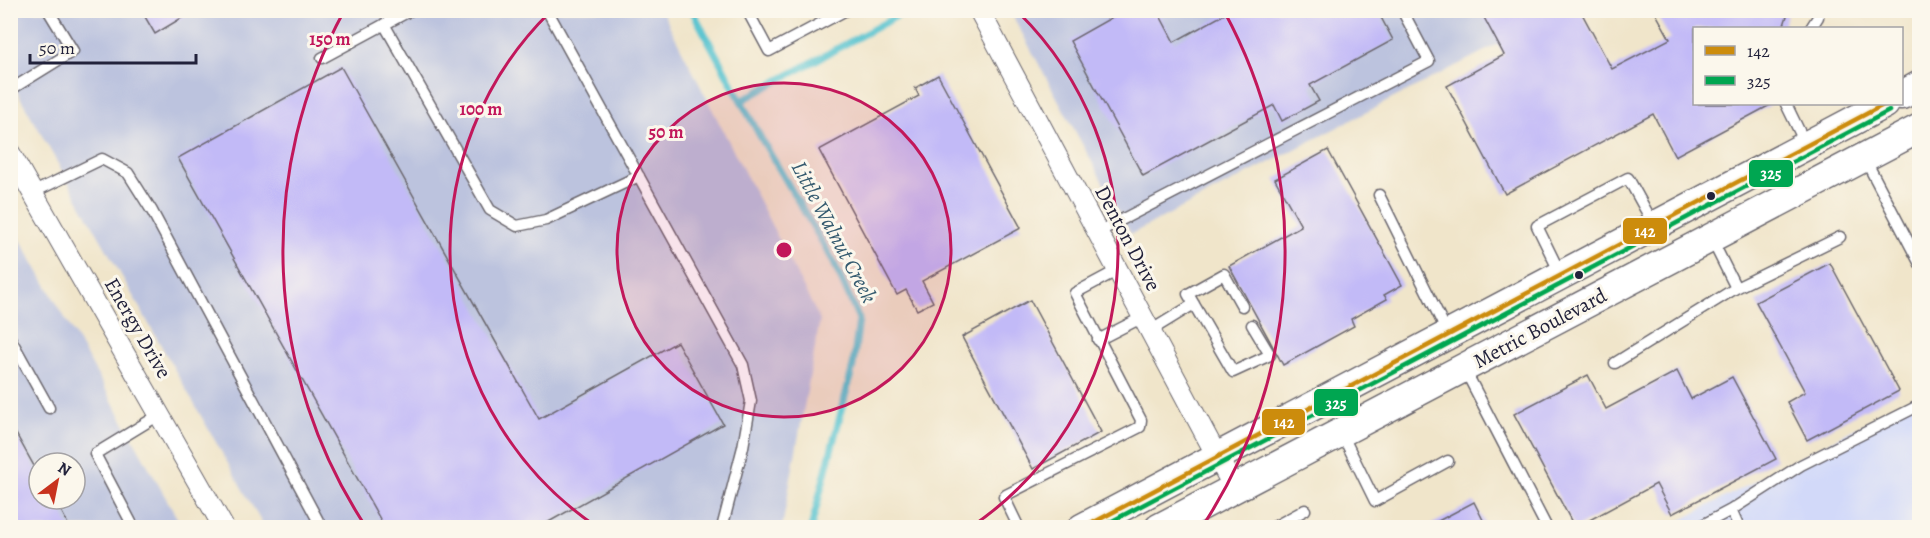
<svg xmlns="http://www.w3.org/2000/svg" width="1930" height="538" font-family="Alegreya,serif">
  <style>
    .built { fill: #d2d9f9 }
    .industrial { fill: #bcc3de; fill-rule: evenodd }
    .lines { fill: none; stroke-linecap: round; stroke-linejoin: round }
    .stream { stroke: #56c3cf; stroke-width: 7 }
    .building { fill: #c2baf7 }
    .lane-casing { stroke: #6a666d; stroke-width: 13 }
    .street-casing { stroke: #6a666d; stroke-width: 22 }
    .secondary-casing { stroke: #6a666d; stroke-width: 31 }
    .lane { stroke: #fff; stroke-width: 10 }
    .street { stroke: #fff; stroke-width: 20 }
    .secondary { stroke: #fff; stroke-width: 28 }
    .bus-1-casing { stroke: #fbf7ec; stroke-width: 9 }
    .bus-2-casing { stroke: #fbf7ec; stroke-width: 9 }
    .bus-1 { stroke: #cc8c0c; stroke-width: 4.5 }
    .bus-2 { stroke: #00a651; stroke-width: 4.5 }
    .ring { fill: none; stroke: #c2185b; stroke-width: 3 }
    .bus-dot { fill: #22223b; stroke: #fbf7ec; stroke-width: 2 }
    .labels { text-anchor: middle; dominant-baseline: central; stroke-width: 6; stroke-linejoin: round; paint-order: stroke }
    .street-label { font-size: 21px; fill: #22223b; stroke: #fbf7ec }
    .water-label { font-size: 22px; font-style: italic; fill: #345a6f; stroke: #fbf7ec }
    .centre { fill: #c2185b; stroke: #fbf7ec; stroke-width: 3 }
    .ring-label { font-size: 18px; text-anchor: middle; font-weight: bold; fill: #c2185b; stroke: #fbf7ec; stroke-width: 6; stroke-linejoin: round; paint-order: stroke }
    .line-badge { stroke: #fbf7ec; stroke-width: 2 }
    .badge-label { font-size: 16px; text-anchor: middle; font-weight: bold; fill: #fff }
  </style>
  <rect width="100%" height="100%" fill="#fbf7ec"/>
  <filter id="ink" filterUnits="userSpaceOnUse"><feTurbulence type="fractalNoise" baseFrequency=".0167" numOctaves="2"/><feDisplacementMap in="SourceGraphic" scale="12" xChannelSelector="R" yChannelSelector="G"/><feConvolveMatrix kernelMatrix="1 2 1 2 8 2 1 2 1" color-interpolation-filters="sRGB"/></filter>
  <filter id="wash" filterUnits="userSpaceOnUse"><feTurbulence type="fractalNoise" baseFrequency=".008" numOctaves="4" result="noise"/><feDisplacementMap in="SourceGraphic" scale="24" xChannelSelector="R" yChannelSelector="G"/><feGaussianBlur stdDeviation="1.35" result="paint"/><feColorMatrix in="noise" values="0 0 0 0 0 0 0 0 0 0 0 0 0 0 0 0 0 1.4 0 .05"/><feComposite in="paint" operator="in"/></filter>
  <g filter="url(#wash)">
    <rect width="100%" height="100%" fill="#f0e5ca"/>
    <path class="built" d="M1919 395V527H1668Z"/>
    <path class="industrial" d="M10 11H662L820 320 782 527H264L11 81Z
      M1010 11H1562L1131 234Z
      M10 221 116 408 182 527H11ZM39 463H75V499H39Z"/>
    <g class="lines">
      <path class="stream" d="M692 10 761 138 832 259 859 319 853 366 811 528
        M741 101 908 10"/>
    </g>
    <g id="blocks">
      <path class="building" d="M141 10H195L155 34Z
        M1125 10H1157L1174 42 1232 10H1377L1393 40 1310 85 1319 101 1282 121 1274 105 1143 176 1070 41Z
        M1480 10H1580L1612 69 1670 39 1654 10H1789L1783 28H1695V104H1772L1675 156 1653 114 1505 194 1447 86 1504 55Z
        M341 67 539 419 677 342 723 424 538 528H385L178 158Z
        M938 75 1021 228 922 281 933 302 917 310 906 290 897 295 819 150 919 96 915 88Z
        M1328 150 1402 285 1384 295 1387 299 1351 319 1354 326 1283 365 1229 266 1301 226 1275 179Z
        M1830 263 1899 391 1807 440 1787 402 1805 392 1756 302Z
        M1030 300 1101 432 1033 469 962 337Z
        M1677 371 1691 399 1732 377 1776 459 1672 514 1656 484 1575 528 1514 414 1588 375 1606 409Z
        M10 423 39 475V499H55L70 528H10Z
        M1474 502 1487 528H1425Z"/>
    </g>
  </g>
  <g filter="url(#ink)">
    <use href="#blocks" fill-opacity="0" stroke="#6a666d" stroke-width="1.5"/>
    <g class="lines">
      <defs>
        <path id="lane" d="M547 10 743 365 751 401 743 447 722 528
          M747 10 769 51 846 10
          M384 24 490 210 517 226 546 220 639 176
          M1811 28 1818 17
          M322 58 411 10
          M10 90 73 51 48 10
          M1786 104 1806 145
          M1865 159 1920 264
          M34 192 102 159 128 173 152 211 322 528
          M1379 195 1448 334
          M1098 232 1429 61 1402 10
          M1711 238 1736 288 1840 237
          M1560 273 1537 226 1628 178 1654 225
          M1242 306 1224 274 1188 294 1233 372 1270 355 1252 325
          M1150 331 1194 304
          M10 338 49 408
          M1098 340 1143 317
          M1615 363 1736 288
          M1464 368 1547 528
          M1341 432 1375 501 1448 461
          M1731 510 1739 528
          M134 528 95 454 159 415
          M1019 528 1004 497 1006 495 1140 427 1141 420 1075 293 1118 270
          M1272 528 1305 510
          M1697 528 1731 510 1801 465 1920 405"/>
        <path id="street" d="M979 10 1234 488
          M10 153 224 528"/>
        <path id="secondary" d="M1902 95 1920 85
          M1082 528 1885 104
          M1159 528 1920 128"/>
      </defs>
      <use href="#lane" class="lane-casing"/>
      <use href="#street" class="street-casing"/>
      <use href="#secondary" class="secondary-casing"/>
      <use href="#lane" class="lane"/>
      <use href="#street" class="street"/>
      <use href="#secondary" class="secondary"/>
      <defs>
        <path id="bus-1" d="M1083 528 1885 104"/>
        <path id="bus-2" d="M1099 528 1889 111"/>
      </defs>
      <use href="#bus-1" class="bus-1-casing"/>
      <use href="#bus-2" class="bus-2-casing"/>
      <use href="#bus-1" class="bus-1"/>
      <use href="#bus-2" class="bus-2"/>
    </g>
  </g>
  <circle cx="784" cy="250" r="167" fill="#c2185b" fill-opacity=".12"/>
  <g class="ring">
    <circle cx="784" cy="250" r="167"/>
    <path d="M597 527A334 334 0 0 1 550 12M1018 12A334 334 0 0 1 971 527"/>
    <path d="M366 527A501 501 0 0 1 344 11M1224 11A501 501 0 0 1 1202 527"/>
  </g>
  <g class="bus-dot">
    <circle cx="1711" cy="196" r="5"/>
    <circle cx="1579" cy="275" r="5"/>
  </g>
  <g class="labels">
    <g class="street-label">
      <text transform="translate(1128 238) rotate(62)">Denton Drive</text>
      <text transform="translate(138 328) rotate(60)">Energy Drive</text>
      <text transform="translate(1540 328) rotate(-28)">Metric Boulevard</text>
    </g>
    <g class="water-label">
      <text transform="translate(834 232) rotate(62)">Little Walnut Creek</text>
    </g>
  </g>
  <circle cx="784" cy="250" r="9" class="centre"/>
  <g class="ring-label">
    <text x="330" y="45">150 m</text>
    <text x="481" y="115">100 m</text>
    <text x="666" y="138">50 m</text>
  </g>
  <g class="line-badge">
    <rect x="1748" y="159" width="46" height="29" rx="6" fill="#00a651"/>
    <rect x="1622" y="217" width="46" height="28" rx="6" fill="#cc8c0c"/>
    <rect x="1313" y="388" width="46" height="29" rx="6" fill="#00a651"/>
    <rect x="1261" y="408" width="45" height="28" rx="6" fill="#cc8c0c"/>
  </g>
  <g class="badge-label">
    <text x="1771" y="179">325</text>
    <text x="1645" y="237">142</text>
    <text x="1336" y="409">325</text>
    <text x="1284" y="428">142</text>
  </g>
  <rect width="1930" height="538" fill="none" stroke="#fbf7ec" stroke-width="36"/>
  <rect x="1693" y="27" width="210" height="78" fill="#fbf7ec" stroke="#a4a2a5" stroke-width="1.5"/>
  <rect x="1705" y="46" width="30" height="9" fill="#cc8c0c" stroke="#a4a2a5" stroke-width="1.5"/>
  <text x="1747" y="57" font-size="18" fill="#22223b">142</text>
  <rect x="1705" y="76" width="30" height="9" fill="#00a651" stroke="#a4a2a5" stroke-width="1.5"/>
  <text x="1747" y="87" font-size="18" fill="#22223b">325</text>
  <g transform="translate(57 481) rotate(32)"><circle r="28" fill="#fbf7ec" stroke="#a4a2a5" stroke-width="1.5"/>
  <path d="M0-4.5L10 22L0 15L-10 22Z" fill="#c8321e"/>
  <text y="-9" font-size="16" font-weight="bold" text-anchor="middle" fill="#22223b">N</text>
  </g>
  <path d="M30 54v9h166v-9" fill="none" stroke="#22223b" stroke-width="3"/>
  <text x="39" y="54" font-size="18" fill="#22223b" stroke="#fbf7ec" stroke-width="4.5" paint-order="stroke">50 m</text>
</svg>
